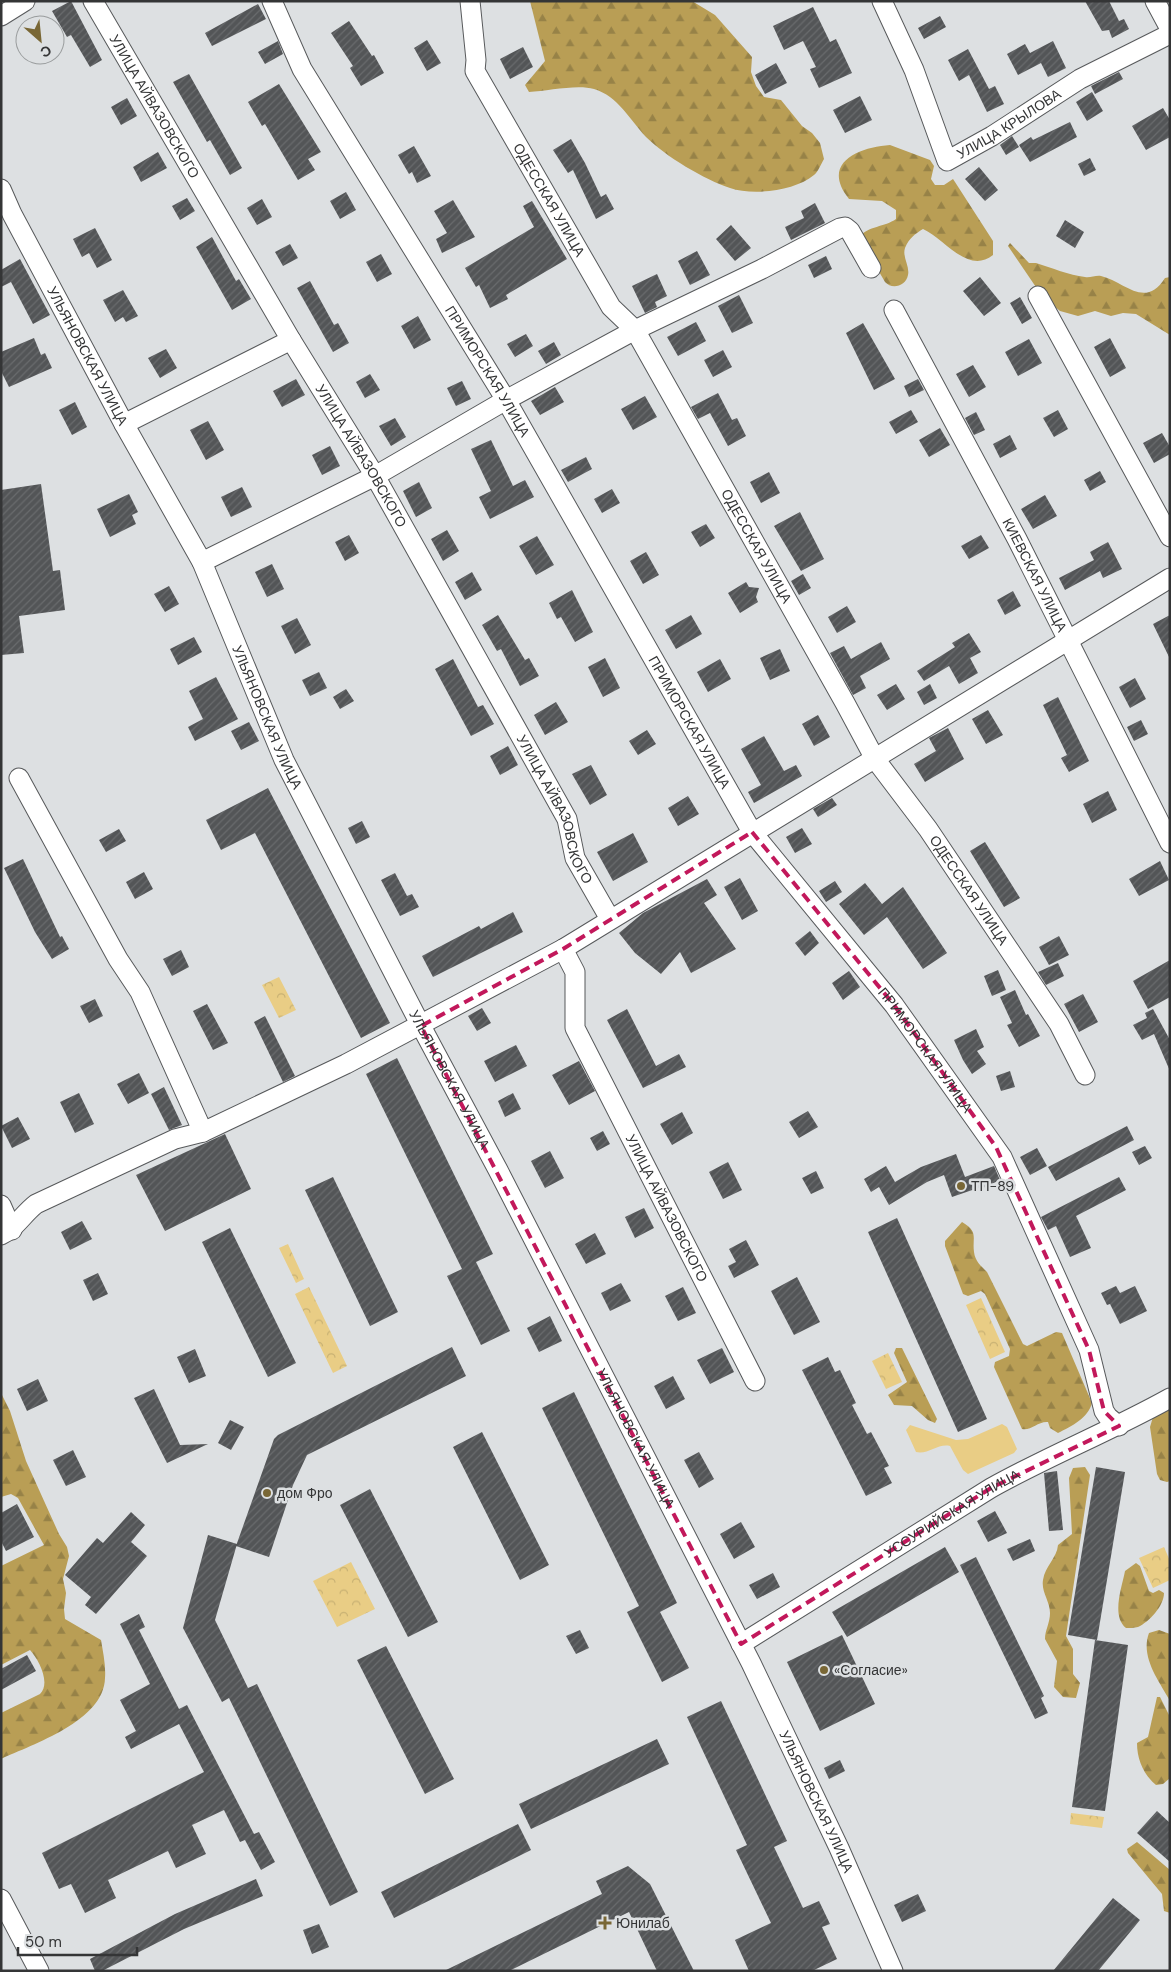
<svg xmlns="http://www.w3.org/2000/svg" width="1171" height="1972" font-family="'DM Sans',sans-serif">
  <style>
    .green { fill: #e9cd85 }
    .forest { fill: url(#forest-firs) }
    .park { fill: url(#park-crowns) }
    .building { fill: url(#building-hatch) }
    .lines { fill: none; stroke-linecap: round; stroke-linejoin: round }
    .street-casing { stroke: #57595b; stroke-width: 21 }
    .street { stroke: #fff; stroke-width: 19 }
    .marked { fill: none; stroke: #c2185b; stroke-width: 4; stroke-dasharray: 10 6; stroke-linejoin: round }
    .poi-dot { fill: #796735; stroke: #dde0e2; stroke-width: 2 }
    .labels { text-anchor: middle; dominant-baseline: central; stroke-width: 5; stroke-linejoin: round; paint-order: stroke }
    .street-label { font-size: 14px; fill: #343536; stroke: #dde0e2 }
    .poi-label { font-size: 14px; fill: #343536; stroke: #dde0e2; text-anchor: start }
  </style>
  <defs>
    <pattern id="forest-firs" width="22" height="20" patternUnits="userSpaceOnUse" patternTransform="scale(1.25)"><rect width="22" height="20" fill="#b99e55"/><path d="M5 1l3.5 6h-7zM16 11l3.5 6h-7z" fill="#978247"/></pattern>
    <pattern id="park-crowns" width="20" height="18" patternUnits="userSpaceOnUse" patternTransform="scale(1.25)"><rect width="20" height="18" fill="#e9cd85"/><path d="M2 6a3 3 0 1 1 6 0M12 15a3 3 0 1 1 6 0" fill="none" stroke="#c8b173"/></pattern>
    <pattern id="building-hatch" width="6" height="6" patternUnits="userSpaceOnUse" patternTransform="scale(1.25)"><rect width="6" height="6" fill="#535557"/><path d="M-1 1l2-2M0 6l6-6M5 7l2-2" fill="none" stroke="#696b6d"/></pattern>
  </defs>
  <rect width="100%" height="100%" fill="#dde0e2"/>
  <path class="green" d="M1002 1424 1007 1427 1017 1449 1014 1453 968 1474 963 1470 950 1446C938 1443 928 1455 916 1452L906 1430 910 1425 956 1440 968 1439Z"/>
  <path class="forest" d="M530 1H692L715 15 752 57 751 72 756 86 764 97 781 100 802 126 812 133 820 143 824 159C821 164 818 172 814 175 795 191 753 196 730 188 705 180 665 156 646 137 630 120 618 96 594 89 577 84 548 91 529 92L525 85 545 61Z
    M890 145 930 160 934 166 931 179 935 185H944L953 179 955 182 993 241V255C968 275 945 239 923 229 915 234 909 238 905 248 902 257 910 266 908 275 906 286 892 290 885 282L859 237C868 226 885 227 896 219V210L882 201 849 199C820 163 859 147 890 145Z
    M1010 243 1029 263H1036C1052 268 1069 275 1085 277 1090 278 1096 275 1101 276 1124 281 1145 310 1165 278L1170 277V335L1136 314 1123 313 1111 316 1095 311 1078 316 1060 311 1042 296 1008 246Z
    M962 1222C979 1232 972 1237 974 1252 975 1261 981 1266 987 1272L1023 1344 1027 1346 1056 1332 1062 1333 1092 1403C1088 1418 1072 1426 1058 1433L1050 1428 1048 1422C1038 1421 1031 1431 1022 1429L994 1367 995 1362 1009 1356 1010 1349 985 1294 981 1291 968 1296 963 1294 945 1246V1241Z
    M896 1348H902L937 1419 935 1423 928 1420 912 1406 894 1405 888 1395 907 1382 894 1353Z
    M1 1393 10 1411 26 1461 59 1534 67 1547 69 1556 63 1579 66 1593 64 1609 65 1619 101 1640C103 1652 106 1666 105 1678 104 1721 33 1744 1 1759V1713L40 1694C51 1683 39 1660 30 1650L1 1665V1566L44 1545 18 1498 11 1494 1 1497Z
    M1170 1405V1481L1167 1482 1160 1480 1157 1474 1150 1427 1153 1417Z
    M1085 1467 1090 1475 1066 1636 1073 1649V1674L1080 1683 1076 1698 1063 1697 1054 1687 1057 1661 1045 1639C1045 1630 1050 1623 1050 1613 1050 1601 1041 1592 1043 1580 1045 1566 1057 1558 1058 1545L1072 1534 1069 1478 1073 1468Z
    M1136 1563 1140 1566 1149 1591 1153 1593 1159 1590 1164 1593C1164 1606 1149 1622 1138 1627 1135 1628 1129 1628 1126 1628 1111 1616 1122 1587 1125 1571Z
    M1159 1630 1170 1634V1701C1159 1681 1140 1657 1149 1633Z
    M1157 1697H1160L1170 1717V1778L1163 1784 1156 1785C1144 1775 1137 1760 1137 1743L1148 1737Z
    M1137 1842 1170 1870V1913L1164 1911 1162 1894 1128 1853 1127 1849Z"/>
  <path class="park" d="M279 977 296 1010 279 1018 262 985Z
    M288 1244 304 1279 296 1283 279 1248Z
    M309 1287 347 1366 333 1373 295 1294Z
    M981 1298 1005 1352 990 1359 966 1305Z
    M888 1353 902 1382 886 1389 872 1361Z
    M1164 1547 1170 1561V1580L1153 1588 1139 1558Z
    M351 1562 375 1609 337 1627 313 1581Z
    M1071 1813 1104 1817 1102 1828 1070 1824Z"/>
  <path class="building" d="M71 1 102 60 90 67 71 35 67 37 52 11Z
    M1085 1H1109L1119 21 1124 19 1129 29 1112 38 1109 30 1102 31Z
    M258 4 266 19 212 46 205 33Z
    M813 7 830 42 836 39 852 73 819 88 810 69 816 67 803 41 784 50 773 26Z
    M940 16 946 27 924 39 918 28Z
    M349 21 372 56 374 55 384 73 361 86 350 68 353 66 331 33Z
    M427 40 441 63 427 71 414 48Z
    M278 41 283 54 265 64 258 52Z
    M1053 41 1066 68 1048 77 1041 63 1018 75 1007 54 1025 44 1030 53Z
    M523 47 533 67 510 79 500 59Z
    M968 49 989 89 995 86 1004 104 987 112 969 75 959 81 948 60Z
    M776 63 787 83 765 94 755 75Z
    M1119 72 1123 79 1095 94 1091 86Z
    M189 74 242 168 230 175 210 140 207 142 173 82Z
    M279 84 321 152 308 159 315 170 298 180 265 124 262 126 248 102Z
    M1092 92 1103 111 1087 121 1076 102Z
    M860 96 872 120 845 133 833 110Z
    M127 98 137 116 121 125 111 107Z
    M1163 108 1170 120V137L1146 150 1132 126Z
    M1070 122 1077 137 1030 162 1019 145 1031 137 1033 140Z
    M1012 136 1019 147 1006 155 1000 145Z
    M571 139 585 163 601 197 606 194 614 209 596 219 573 170 568 173 553 150Z
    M414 146 431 176 417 183 412 172 409 174 398 155Z
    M158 152 167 168 141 182 133 167Z
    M1090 158 1096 170 1084 176 1078 164Z
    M979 167 998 190 985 201 965 179Z
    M346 192 356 210 340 219 330 201Z
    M187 198 195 211 180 220 172 206Z
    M262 199 272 217 257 225 247 208Z
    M453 200 475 237 442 253 436 239 447 233 434 211Z
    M532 201 567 259 506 295 508 299 490 308 479 285 476 287 465 268 534 227 523 206Z
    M815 203 825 223 791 240 785 227 804 218 801 211Z
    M1065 220 1084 232 1075 248 1056 236Z
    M731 225 751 248 735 261 716 239Z
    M95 228 112 260 97 268 89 253 82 257 73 239Z
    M212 237 236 281 239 279 251 299 232 310 196 247Z
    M290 244 298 258 283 266 275 252Z
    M697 251 710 275 690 285 678 261Z
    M381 254 392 274 377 282 366 262Z
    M826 256 832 269 814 278 808 265Z
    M20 259 50 315 33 324 11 282 1 287V270Z
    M657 274 667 296 655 302 657 307 645 313 632 286Z
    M980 277 1001 303 984 316 963 291Z
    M310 281 334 325 338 323 349 343 333 352 297 288Z
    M123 290 138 316 126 322 123 317 115 322 103 300Z
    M739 295 753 323 732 333 718 306Z
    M1020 297 1032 318 1022 324 1010 303Z
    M418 316 431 340 414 349 401 326Z
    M696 322 706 341 678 356 667 337Z
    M863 323 895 379 874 390 846 333Z
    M526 334 533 346 515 357 507 344Z
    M34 338 41 355 45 353 52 368 9 387 1 371V352Z
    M1110 338 1126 368 1110 377 1094 347Z
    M1029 339 1042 363 1018 376 1005 352Z
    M554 342 561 355 546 364 538 351Z
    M166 349 177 368 160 378 148 358Z
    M723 350 732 367 713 377 704 360Z
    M973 365 986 387 969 397 956 374Z
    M370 374 380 390 365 398 356 382Z
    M296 379 305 395 282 407 273 391Z
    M918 379 924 390 909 397 904 386Z
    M462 381 471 399 456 406 447 388Z
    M555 387 564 402 540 415 531 401Z
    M718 393 732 420 737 418 746 436 728 446 710 413 698 419 691 407Z
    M645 396 657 417 633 430 621 409Z
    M75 402 87 427 72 435 59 410Z
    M911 410 918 422 896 434 889 422Z
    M1058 410 1068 429 1054 437 1043 418Z
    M976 412 985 430 974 435 965 418Z
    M395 418 406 437 391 446 379 426Z
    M208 421 224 450 206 460 190 430Z
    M940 428 950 445 929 457 919 440Z
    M1162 433 1170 447V454L1154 463 1143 443Z
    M1010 435 1017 449 1000 458 993 444Z
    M491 440 513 486 525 480 534 497 490 519 479 497 491 491 471 449Z
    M330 446 340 466 322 475 312 455Z
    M586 457 592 469 568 482 561 470Z
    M1100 471 1106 482 1090 491 1084 480Z
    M769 472 780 493 761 503 750 482Z
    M419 482 432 508 416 517 403 491Z
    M41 484 53 571 60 570 65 610 19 616 24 653 1 655V490Z
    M242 487 252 507 231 517 221 497Z
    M612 489 620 503 602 513 594 499Z
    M129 494 138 512 132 515 136 524 110 537 97 509Z
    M1045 495 1057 516 1033 529 1021 509Z
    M800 512 824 559 801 571 774 526Z
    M706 524 715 538 700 547 691 532Z
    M447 530 459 551 443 561 431 539Z
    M349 535 359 553 345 561 335 542Z
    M981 535 989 548 969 559 961 546Z
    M537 536 554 565 536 575 519 546Z
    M1108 542 1122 569 1103 578 1100 571 1065 590 1059 578 1094 560 1090 552Z
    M646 552 659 575 643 584 630 561Z
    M272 564 284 589 267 597 255 572Z
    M472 572 482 590 465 600 455 582Z
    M803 574 811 588 799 595 791 581Z
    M746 582 749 587 759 588 756 597 758 602 740 613 728 593Z
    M169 586 179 604 165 612 154 594Z
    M572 590 593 632 575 642 561 617 557 619 549 603Z
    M1013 591 1021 606 1005 615 997 600Z
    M847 606 856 622 837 633 828 617Z
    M498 615 525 660 529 658 539 676 520 686 501 649 497 651 482 625Z
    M691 615 702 634 676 649 665 630Z
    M1170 615V659L1153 624Z
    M297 618 311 645 295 654 281 626Z
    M969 633 981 652 970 658 978 673 959 684 949 666 924 681 917 671 955 647 952 643Z
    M194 637 202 652 178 665 170 649Z
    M881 642 890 659 860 676 866 688 853 695 830 653 844 646 851 659Z
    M780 649 790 671 770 680 760 658Z
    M605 658 620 688 603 697 588 667Z
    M453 659 478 707 483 705 494 724 471 736 435 669Z
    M720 659 731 679 708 692 697 672Z
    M319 672 327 688 310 696 302 680Z
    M216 677 238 719 195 741 188 727 203 719 189 691Z
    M1135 678 1146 699 1130 708 1119 687Z
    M896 684 905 699 887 710 877 695Z
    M930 684 937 698 924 705 917 692Z
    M346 689 354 701 340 709 333 697Z
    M1058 697 1089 761 1069 772 1061 758 1067 755 1043 705Z
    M556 702 568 722 545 735 534 715Z
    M988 710 1003 735 986 744 972 719Z
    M818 715 830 737 814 746 802 724Z
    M1141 720 1148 734 1134 741 1127 727Z
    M249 722 259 741 241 750 231 731Z
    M948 728 964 759 925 782 914 764 936 751 929 738Z
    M647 730 656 744 638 755 629 741Z
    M764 736 784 771 796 765 802 776 754 803 748 792 761 785 741 749Z
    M508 746 518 765 500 775 490 756Z
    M591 765 607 795 590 805 572 774Z
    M268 788 390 1023 361 1038 255 833 221 850 206 820Z
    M1108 791 1117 810 1092 823 1083 804Z
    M688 796 699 814 678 826 668 808Z
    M832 798 837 805 818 817 813 809Z
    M362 821 370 837 356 844 348 828Z
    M802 828 812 844 795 853 786 837Z
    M119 829 126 841 106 852 99 840Z
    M633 833 648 862 613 881 597 852Z
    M985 842 1020 898 1004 907 970 851Z
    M23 859 60 937 62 936 69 949 52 959 35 932 4 868Z
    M1160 861 1169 880 1139 896 1129 879Z
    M144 872 153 889 135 899 126 882Z
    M395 873 407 896 412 894 419 907 400 916 381 880Z
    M740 878 758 911 742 920 724 887Z
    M707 879 717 895 704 903 736 949 691 973 680 952 661 974 635 953 619 933 643 913Z
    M835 881 842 892 826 902 819 891Z
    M865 883 882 904 903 887 947 953 923 969 887 917 864 935 839 904Z
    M513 912 523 932 433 977 422 956 479 926 481 929Z
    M810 931 819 943 805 956 795 943Z
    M1059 936 1069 955 1049 965 1039 947Z
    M181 950 189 967 172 976 163 959Z
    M1170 960V997L1148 1009 1133 981Z
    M1058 963 1064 976 1046 985 1038 972Z
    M998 970 1006 990 992 996 984 976Z
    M849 971 860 987 843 1000 832 983Z
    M1015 990 1026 1015 1028 1014 1040 1036 1019 1047 1007 1025 1012 1023 1000 997Z
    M1083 994 1098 1022 1079 1032 1064 1004Z
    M95 999 103 1016 89 1023 80 1006Z
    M207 1004 228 1043 213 1050 193 1011Z
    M482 1008 491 1023 477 1031 468 1016Z
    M627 1009 656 1066 679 1054 686 1067 643 1088 607 1020Z
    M1153 1009 1170 1040V1071L1154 1034 1142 1040 1133 1025 1147 1018 1145 1013Z
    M265 1016 295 1076 283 1082 254 1022Z
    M976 1029 984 1047 977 1051 986 1064 972 1074 963 1060 954 1040Z
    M516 1045 527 1066 495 1082 484 1061Z
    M397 1058 493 1254 476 1262 510 1331 481 1345 447 1276 462 1269 366 1074Z
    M579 1061 595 1091 569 1105 552 1075Z
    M1010 1071 1015 1087 1001 1091 996 1076Z
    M139 1073 149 1093 128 1104 117 1084Z
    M164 1087 182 1125 169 1130 151 1094Z
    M79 1093 94 1124 75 1133 60 1102Z
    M513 1093 521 1109 505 1117 498 1101Z
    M808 1111 818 1127 799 1138 789 1122Z
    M682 1112 693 1133 672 1145 660 1124Z
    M18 1117 30 1139 12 1148 1 1126Z
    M1127 1126 1134 1140 1056 1181 1048 1167Z
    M603 1131 610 1144 597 1151 590 1138Z
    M225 1134 251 1189 165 1231 136 1175Z
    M1145 1146 1152 1158 1139 1165 1132 1152Z
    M1037 1148 1047 1166 1030 1175 1020 1157Z
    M550 1151 564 1178 545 1188 531 1161Z
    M956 1154 965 1177 994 1166 1000 1180 981 1189 978 1188 952 1197 944 1175 927 1182 889 1205 879 1187 871 1192 864 1179 886 1166 895 1182 921 1167Z
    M728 1162 742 1190 723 1199 709 1172Z
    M816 1171 824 1188 811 1194 802 1178Z
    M333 1177 398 1312 370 1326 305 1190Z
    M1119 1177 1126 1190 1076 1216 1091 1248 1070 1257 1056 1226 1048 1230 1041 1217Z
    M644 1208 654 1228 635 1238 625 1217Z
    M897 1218 987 1419 958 1432 868 1232Z
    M82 1221 92 1239 70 1250 61 1232Z
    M230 1228 296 1363 268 1377 202 1242Z
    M595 1233 606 1254 586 1264 575 1244Z
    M746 1240 759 1265 734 1278 728 1266 736 1262 729 1249Z
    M98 1273 108 1294 93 1301 83 1280Z
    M797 1277 820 1322 794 1335 771 1291Z
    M621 1283 631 1301 610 1311 601 1293Z
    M1116 1286 1120 1293 1135 1286 1147 1311 1120 1324 1110 1304 1107 1305 1101 1293Z
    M683 1287 696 1313 678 1321 665 1296Z
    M550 1316 562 1341 539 1352 527 1328Z
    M452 1347 466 1376 307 1455 293 1485 269 1557 236 1546 274 1439 278 1435Z
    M722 1348 734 1372 710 1384 697 1360Z
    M195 1349 206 1376 189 1383 177 1357Z
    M828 1357 835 1372 840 1370 856 1403 852 1405 867 1434 871 1432 889 1466 884 1468 892 1483 866 1496 802 1370Z
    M673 1376 685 1399 666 1409 654 1386Z
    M38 1379 48 1401 27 1411 17 1389Z
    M154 1389 180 1445 208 1444 167 1463 134 1398Z
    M574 1392 677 1603 660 1612 689 1668 662 1682 627 1612 639 1606 542 1408Z
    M230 1420 244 1427 231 1450 218 1443Z
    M482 1432 549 1565 520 1580 453 1447Z
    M73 1450 86 1477 66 1486 53 1460Z
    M699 1452 714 1479 699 1488 684 1460Z
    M1096 1467 1125 1472 1097 1640 1068 1635Z
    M1057 1471 1063 1530 1049 1531 1044 1473Z
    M370 1489 438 1622 408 1637 340 1505Z
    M17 1504 34 1537 6 1551 1 1541V1513Z
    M995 1511 1007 1533 988 1542 977 1521Z
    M131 1512 145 1525 131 1542 147 1556 96 1614 85 1605 91 1597 65 1575 97 1538 103 1543Z
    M741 1522 755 1547 734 1559 720 1534Z
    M208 1535 237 1544 215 1620 248 1688 257 1684 358 1892 330 1906 229 1698 222 1702 183 1628Z
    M1030 1539 1035 1551 1013 1561 1007 1549Z
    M945 1547 959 1572 847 1637 832 1612Z
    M976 1557 1044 1696 1041 1698 1048 1713 1035 1719 960 1565Z
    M773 1573 780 1587 757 1599 749 1585Z
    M139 1614 145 1627 139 1630 179 1709 187 1705 254 1834 259 1832 275 1862 261 1870 245 1840 240 1842 224 1810 192 1825 206 1854 176 1868 168 1851 108 1880 116 1898 85 1913 71 1884 59 1889 42 1853 204 1772 179 1724 131 1749 125 1737 136 1731 120 1700 150 1684 120 1624Z
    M580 1630 589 1648 576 1654 566 1636Z
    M842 1635 875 1704 820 1731 787 1662Z
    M1095 1640 1128 1645 1105 1811 1072 1807Z
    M386 1646 454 1779 425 1794 357 1660Z
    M27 1655 36 1671 1 1690V1669Z
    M721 1701 787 1841 774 1847 803 1908 819 1901 830 1924 822 1927 837 1959 812 1971H749L735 1940 771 1923 736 1850 747 1845 687 1717Z
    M657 1739 669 1764 531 1829 519 1804Z
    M840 1760 845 1771 829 1779 824 1768Z
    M1157 1811 1170 1823V1862L1137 1833Z
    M518 1824 531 1850 394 1918 381 1892Z
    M628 1866 650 1884 694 1971H657L629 1912 509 1971H444L602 1894 596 1881Z
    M256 1879 263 1896 184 1929 102 1971H95L90 1959 175 1914Z
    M918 1894 926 1911 902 1922 894 1905Z
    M1113 1898 1140 1920 1098 1971H1053Z
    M319 1924 329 1947 312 1954 303 1930Z"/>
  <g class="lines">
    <defs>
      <g id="street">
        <path id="s1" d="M93 1 291 340 375 476 567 819 575 858 610 919"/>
        <path id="s2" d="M272 1 302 69 506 400 752 832 894 1005 1002 1157 1089 1350 1104 1411 1108 1417 1119 1426"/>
        <path id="s3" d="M470 1 476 60 475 71 611 307 635 330 845 703 875 759 928 829 1059 1024 1085 1075"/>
        <path id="s4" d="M882 1 914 70 947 161 992 136 1080 79 1170 34"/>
        <path d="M1155 1 1170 29"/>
        <path d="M1 16 25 1"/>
        <path id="s5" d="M1 189 12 214 124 424 202 562 284 760 421 1026 498 1170 751 1663 839 1848 893 1971"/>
        <path d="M1038 296 1170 537"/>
        <path id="s6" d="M894 310 1017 539 1170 843"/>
        <path d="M124 424 291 340"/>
        <path d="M202 562 375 476 506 400 635 330 762 269 840 228 845 227 850 231 871 268"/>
        <path d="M19 778 118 959 140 992 203 1132"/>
        <path id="s7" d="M563 949 575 972V1028L755 1381"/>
        <path d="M1 1205 12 1230"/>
        <path d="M1 1235C16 1228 23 1214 36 1204L175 1139 203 1132 346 1064 563 949 1170 578"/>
        <path id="s8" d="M741 1644 991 1488C1050 1455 1111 1431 1170 1398"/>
        <path d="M1 1899 39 1971"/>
      </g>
    </defs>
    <use href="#street" class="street-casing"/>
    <use href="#street" class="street"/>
  </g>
  <path class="marked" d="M752 832 894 1005 996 1147 1089 1350 1104 1411 1119 1426 991 1488 741 1644 421 1026 563 949Z"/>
  <g class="poi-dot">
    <circle cx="961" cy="1186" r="5"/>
    <circle cx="267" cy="1493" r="5"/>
    <circle cx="824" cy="1670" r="5"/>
    <path d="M602.5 1915.5h5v5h5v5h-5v5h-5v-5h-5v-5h5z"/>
  </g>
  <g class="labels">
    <g class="street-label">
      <text stroke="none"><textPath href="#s1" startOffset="122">УЛИЦА АЙВАЗОВСКОГО</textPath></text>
      <text stroke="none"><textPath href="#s4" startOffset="245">УЛИЦА КРЫЛОВА</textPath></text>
      <text stroke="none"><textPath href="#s3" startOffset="219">ОДЕССКАЯ УЛИЦА</textPath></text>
      <text stroke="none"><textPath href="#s5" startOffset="188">УЛЬЯНОВСКАЯ УЛИЦА</textPath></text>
      <text stroke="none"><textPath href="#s2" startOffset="429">ПРИМОРСКАЯ УЛИЦА</textPath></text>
      <text stroke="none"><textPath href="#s1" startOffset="528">УЛИЦА АЙВАЗОВСКОГО</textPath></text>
      <text stroke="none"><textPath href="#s3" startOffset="624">ОДЕССКАЯ УЛИЦА</textPath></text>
      <text stroke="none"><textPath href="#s6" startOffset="300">КИЕВСКАЯ УЛИЦА</textPath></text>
      <text stroke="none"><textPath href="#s5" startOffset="592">УЛЬЯНОВСКАЯ УЛИЦА</textPath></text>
      <text stroke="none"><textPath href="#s2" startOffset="834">ПРИМОРСКАЯ УЛИЦА</textPath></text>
      <text stroke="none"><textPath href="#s1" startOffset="932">УЛИЦА АЙВАЗОВСКОГО</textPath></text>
      <text stroke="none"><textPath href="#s3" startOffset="1029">ОДЕССКАЯ УЛИЦА</textPath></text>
      <text stroke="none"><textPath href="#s2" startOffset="1239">ПРИМОРСКАЯ УЛИЦА</textPath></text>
      <text stroke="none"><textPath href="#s5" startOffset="998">УЛЬЯНОВСКАЯ УЛИЦА</textPath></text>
      <text stroke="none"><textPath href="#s7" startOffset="284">УЛИЦА АЙВАЗОВСКОГО</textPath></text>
      <text stroke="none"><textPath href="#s5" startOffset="1402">УЛЬЯНОВСКАЯ УЛИЦА</textPath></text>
      <text stroke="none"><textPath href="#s8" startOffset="248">УССУРИЙСКАЯ УЛИЦА</textPath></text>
      <text stroke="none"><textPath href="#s5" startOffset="1808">УЛЬЯНОВСКАЯ УЛИЦА</textPath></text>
    </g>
    <g class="poi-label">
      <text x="971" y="1186">ТП-89</text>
      <text x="277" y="1493">дом Фро</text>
      <text x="834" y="1670">«Согласие»</text>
      <text x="616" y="1923">Юнилаб</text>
    </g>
  </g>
  <rect width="1171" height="1972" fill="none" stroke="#343536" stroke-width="5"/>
  <g transform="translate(40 40) rotate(153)"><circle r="24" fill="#dde0e2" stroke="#999c9d"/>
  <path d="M0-4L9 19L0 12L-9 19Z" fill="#796735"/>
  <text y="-8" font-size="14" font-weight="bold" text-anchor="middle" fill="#343536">С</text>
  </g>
  <path d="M18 1947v8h119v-8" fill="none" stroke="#343536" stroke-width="2.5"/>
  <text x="25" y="1947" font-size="15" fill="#343536" stroke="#dde0e2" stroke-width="4" paint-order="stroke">50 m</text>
</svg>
